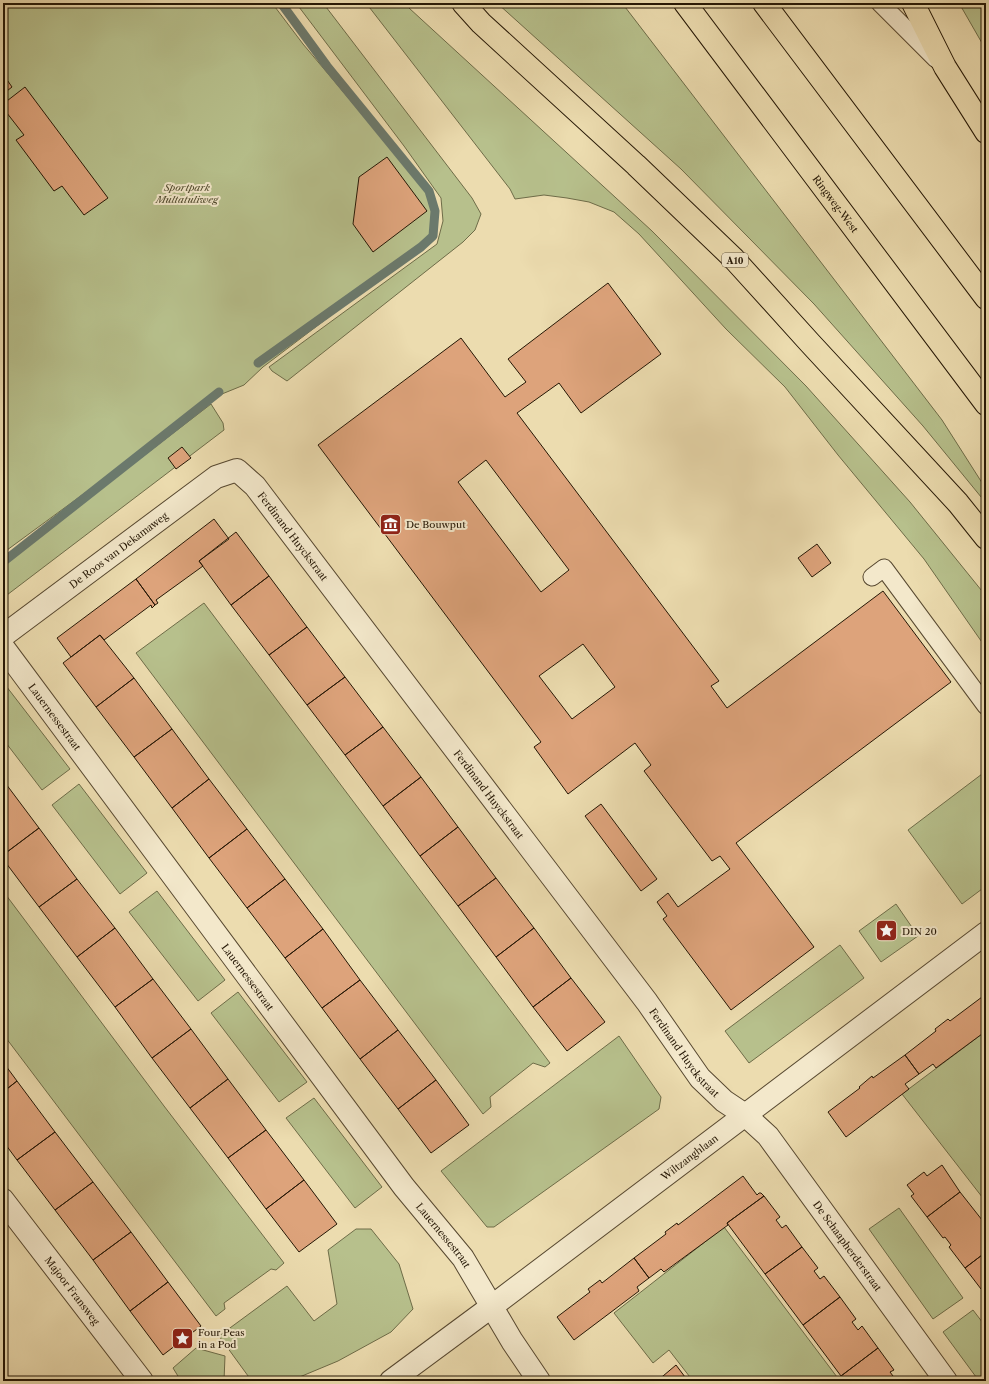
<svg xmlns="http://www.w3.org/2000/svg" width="989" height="1384" font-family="'Libre Caslon Text',serif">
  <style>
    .green { fill: #b7c08c; stroke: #6e6c48 }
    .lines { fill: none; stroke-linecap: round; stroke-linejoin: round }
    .stream { stroke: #6b796c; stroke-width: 9 }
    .building { fill: #dda37b; stroke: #251705; fill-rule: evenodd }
    .service-casing { stroke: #574830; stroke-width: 19 }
    .minor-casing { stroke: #574830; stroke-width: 24 }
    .motorway-casing { stroke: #251705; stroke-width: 24 }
    .service { stroke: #f3e8cb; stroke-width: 17 }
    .minor { stroke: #f3e8cb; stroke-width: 22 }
    .motorway { stroke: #ecdcaf; stroke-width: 22 }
    .labels { text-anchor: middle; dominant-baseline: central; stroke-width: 4; stroke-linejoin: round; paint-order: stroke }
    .shield { fill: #f3e8cb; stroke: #635640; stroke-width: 1 }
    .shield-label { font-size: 9px; font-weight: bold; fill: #251705 }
    .park-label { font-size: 10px; font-style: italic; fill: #514a2e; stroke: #f3e8cb }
    .street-label { font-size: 10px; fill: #251705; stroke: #f3e8cb }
    .poi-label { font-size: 10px; fill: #251705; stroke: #f3e8cb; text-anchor: start }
  </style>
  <rect width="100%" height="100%" fill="#ecdcaf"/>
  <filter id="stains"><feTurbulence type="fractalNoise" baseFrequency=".005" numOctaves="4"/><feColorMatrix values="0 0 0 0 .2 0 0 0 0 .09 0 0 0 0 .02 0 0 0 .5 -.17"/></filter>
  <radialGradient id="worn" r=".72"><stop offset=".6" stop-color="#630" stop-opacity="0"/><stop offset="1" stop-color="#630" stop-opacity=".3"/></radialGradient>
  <path class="green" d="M3 3H272L303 44 435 201C439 227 437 228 421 247L263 367 244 385 217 396 3 553Z
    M296 3H323L472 198 481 214 475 230 463 242 287 381 272 371 269 367 437 244 443 221 441 198 404 146Z
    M366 3H405L409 8 652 231 806 386 910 502 986 596V648L924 559 838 455 785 387 726 329 639 234 614 212 589 202 567 198 544 195 515 199 510 189Z
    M497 3H622L942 420 986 489V503L923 426 814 304 681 169Z
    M959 3H986V50Z
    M211 404 223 423 224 430 3 598V564Z
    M204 603 550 1063 545 1067 533 1063 490 1097 491 1107 483 1114 136 653Z
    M3 682 70 769 42 790 3 739Z
    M986 771V886L962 904 908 830Z
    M79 784 147 873 120 894 52 805Z
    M3 891 164 1106 284 1263 276 1270 271 1269 224 1303 225 1309 216 1316 3 1034Z
    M157 891 225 980 198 1001 129 912Z
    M896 904 918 936 881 962 859 931Z
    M840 945 864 978 749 1063 725 1031Z
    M238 992 307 1082 279 1102 211 1013Z
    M986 1031V1202L902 1094Z
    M619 1036 661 1097 659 1109 494 1227H487L441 1171Z
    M314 1098 382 1187 355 1208 286 1118Z
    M899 1208 963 1298 933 1319 869 1229Z
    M724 1227 840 1381H693L669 1350 653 1363 614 1313Z
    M356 1229H371L399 1264 413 1309 391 1332 338 1361 290 1381H250L251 1380 219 1336 287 1286 314 1321 337 1304 328 1250Z
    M973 1310 986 1327V1381H979L943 1332Z
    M196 1348 225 1356 224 1381H181L173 1368Z"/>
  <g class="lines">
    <path class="stream" d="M258 363 421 247 433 236 435 211 429 191 327 66 281 3
      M3 562 219 392"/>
  </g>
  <path class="building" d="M3 74 12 87 3 94Z
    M25 87 108 198 84 215 62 186 54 191 16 140 24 135 3 108V104Z
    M387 157 427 211 373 252 353 224 359 177Z
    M608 283 661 354 581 413 559 383 517 413 719 681 711 686 727 708 883 591 951 682 736 843 814 947 731 1010 663 919 667 916 657 902 668 893 678 907 730 869 720 856 712 861 644 771 651 765 635 743 568 794 534 747 541 742 318 445 461 338 505 397 526 382 508 359ZM486 460 569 570 541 592 458 482ZM583 644 615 687 572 719 539 676Z
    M182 447 191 458 176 469 168 458Z
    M214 519 229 539 199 561 203 566 156 600 158 603 155 605 136 579Z
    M236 532 269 576 231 605 199 561Z
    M817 544 831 563 812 577 798 558Z
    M269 576 307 627 269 655 231 605Z
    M136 579 155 605 152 608 151 605 104 640 100 635 71 657 57 638Z
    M307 627 345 677 307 705 269 655Z
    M100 635 134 678 96 707 63 663Z
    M345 677 383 727 345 755 307 705Z
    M134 678 172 729 134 757 96 707Z
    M383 727 421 777 383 806 345 755Z
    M172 729 209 779 172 808 134 757Z
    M421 777 458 827 420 856 383 806Z
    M209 779 247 829 209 858 172 808Z
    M3 780 39 828 3 855Z
    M601 804 657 879 641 891 585 816Z
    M458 827 496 878 458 906 420 856Z
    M39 828 77 879 39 907 3 859V855Z
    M247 829 285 879 247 908 209 858Z
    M496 878 534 928 496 957 458 906Z
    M77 879 115 928 77 957 39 907Z
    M285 879 323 929 285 958 247 908Z
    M115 928 153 979 115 1007 77 957Z
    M534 928 571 978 533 1007 496 957Z
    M323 929 360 980 322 1008 285 958Z
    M571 978 605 1022 567 1051 533 1007Z
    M153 979 191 1029 152 1058 115 1007Z
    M360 980 398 1030 360 1059 322 1008Z
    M986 994V1031L936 1068 933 1064 919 1074 905 1055 936 1031 935 1029 948 1019 950 1021Z
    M191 1029 228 1079 190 1108 152 1058Z
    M398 1030 436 1080 398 1109 360 1059Z
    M905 1055 919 1074 905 1084 909 1089 846 1137 828 1112 860 1088 859 1087 872 1076 873 1078Z
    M3 1062 17 1081 3 1092Z
    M228 1079 266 1130 228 1158 190 1108Z
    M436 1080 469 1125 431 1153 398 1109Z
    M17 1081 55 1132 17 1160 3 1141V1092Z
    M266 1130 304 1180 266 1209 228 1158Z
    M55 1132 93 1182 55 1210 17 1160Z
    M942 1165 960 1192 927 1217 911 1196 914 1194 907 1185 924 1172 927 1176Z
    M743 1176 757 1195 759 1193H761L764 1196 727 1223 728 1225 664 1272 661 1269 649 1278 634 1258 666 1234 665 1232 677 1223 678 1225Z
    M304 1180 337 1224 299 1252 266 1209Z
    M93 1182 131 1232 93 1260 55 1210Z
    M960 1192 986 1225V1252L965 1268 949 1247 951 1245 945 1237 943 1238 927 1217Z
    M764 1196 780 1217 776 1220 782 1228 786 1225 802 1247 765 1274 727 1223Z
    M131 1232 168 1282 130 1311 93 1260Z
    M802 1247 818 1268 814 1271 820 1279 824 1276 840 1297 803 1325 765 1274Z
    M986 1252V1290L984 1287 981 1289 965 1268Z
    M634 1258 649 1278 637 1287 639 1291 574 1340 557 1317 590 1292 588 1289 600 1280 602 1283Z
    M168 1282 201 1326 163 1355 130 1311Z
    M840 1297 856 1319 852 1322 858 1330 862 1326 878 1348 841 1376 803 1325Z
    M878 1348 894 1370 890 1372 896 1380 900 1377 903 1381H845L841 1376Z
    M676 1365 688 1381H656L663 1376Z"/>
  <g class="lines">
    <defs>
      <path id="service" d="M880 3 936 59
        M872 577 884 568 986 706"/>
      <g id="minor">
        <path id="s1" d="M3 636 216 477 237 470 255 486 647 1002 700 1078 724 1101 745 1115 768 1136 946 1381"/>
        <path id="s2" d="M3 647 404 1187 463 1258 512 1341 539 1381"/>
        <path id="s3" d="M3 1200 142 1381"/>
        <path id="s4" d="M391 1381 491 1307 986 933"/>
      </g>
      <g id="motorway">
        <path d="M463 3 481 23 636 165 734 259 810 343 958 503 986 538"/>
        <path id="s5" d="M685 3 986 404"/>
        <path d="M764 3 986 298"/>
        <path d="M913 3 945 67 986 132"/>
      </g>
    </defs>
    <use href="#service" class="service-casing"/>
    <use href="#minor" class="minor-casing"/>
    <use href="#motorway" class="motorway-casing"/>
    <use href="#service" class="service"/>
    <use href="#minor" class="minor"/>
    <use href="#motorway" class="motorway"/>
  </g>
  <defs>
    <symbol id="museum-square" viewBox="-11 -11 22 22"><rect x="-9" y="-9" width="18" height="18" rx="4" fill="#8f2418" stroke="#f3e8cb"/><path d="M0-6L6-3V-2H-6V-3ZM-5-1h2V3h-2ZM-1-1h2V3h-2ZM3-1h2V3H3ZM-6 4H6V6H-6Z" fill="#fff"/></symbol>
    <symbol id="sight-square" viewBox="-11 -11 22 22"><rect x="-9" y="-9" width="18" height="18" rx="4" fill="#8f2418" stroke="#f3e8cb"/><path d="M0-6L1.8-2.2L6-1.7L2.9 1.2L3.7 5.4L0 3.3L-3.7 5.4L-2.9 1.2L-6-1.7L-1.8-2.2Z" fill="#fff"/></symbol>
  </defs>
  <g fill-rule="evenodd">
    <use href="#museum-square" x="378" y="512" width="25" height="25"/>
    <use href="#sight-square" x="874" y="918" width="25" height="25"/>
    <use href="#sight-square" x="170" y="1326" width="25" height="25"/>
  </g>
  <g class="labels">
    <rect class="shield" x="722" y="253" width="26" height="14" rx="3"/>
    <g class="shield-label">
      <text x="735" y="260">A10</text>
    </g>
    <g class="park-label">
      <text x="187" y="187">Sportpark<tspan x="187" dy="12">Multatuliweg</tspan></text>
    </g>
    <g class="street-label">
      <text stroke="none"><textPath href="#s5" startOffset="251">Ringweg-West</textPath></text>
      <text stroke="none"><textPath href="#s1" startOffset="375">Ferdinand Huyckstraat</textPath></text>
      <text stroke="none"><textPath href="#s1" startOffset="144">De Roos van Dekamaweg</textPath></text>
      <text stroke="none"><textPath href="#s2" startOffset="87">Lauernessestraat</textPath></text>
      <text stroke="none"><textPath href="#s1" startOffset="699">Ferdinand Huyckstraat</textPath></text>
      <text stroke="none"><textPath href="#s2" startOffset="411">Lauernessestraat</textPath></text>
      <text stroke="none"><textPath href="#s1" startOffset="1023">Ferdinand Huyckstraat</textPath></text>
      <text stroke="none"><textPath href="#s4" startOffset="373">Wiltzanghlaan</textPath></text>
      <text stroke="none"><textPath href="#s2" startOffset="735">Lauernessestraat</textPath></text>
      <text stroke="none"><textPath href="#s1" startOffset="1278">De Schaapherderstraat</textPath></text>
      <text stroke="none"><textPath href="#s3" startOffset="114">Majoor Fransweg</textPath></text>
    </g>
    <g class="poi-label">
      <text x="406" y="524">De Bouwput</text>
      <text x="902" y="931">DIN 20</text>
      <text x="198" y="1332">Four Peas<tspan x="198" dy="12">in a Pod</tspan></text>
    </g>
  </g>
  <rect width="989" height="1384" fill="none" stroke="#ecdcaf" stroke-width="16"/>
  <rect x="4" y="4" width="981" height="1376" fill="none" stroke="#251705" stroke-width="2"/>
  <rect x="8" y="8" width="973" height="1368" fill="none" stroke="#251705"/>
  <rect width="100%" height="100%" filter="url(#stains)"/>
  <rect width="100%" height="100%" fill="url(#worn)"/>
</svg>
